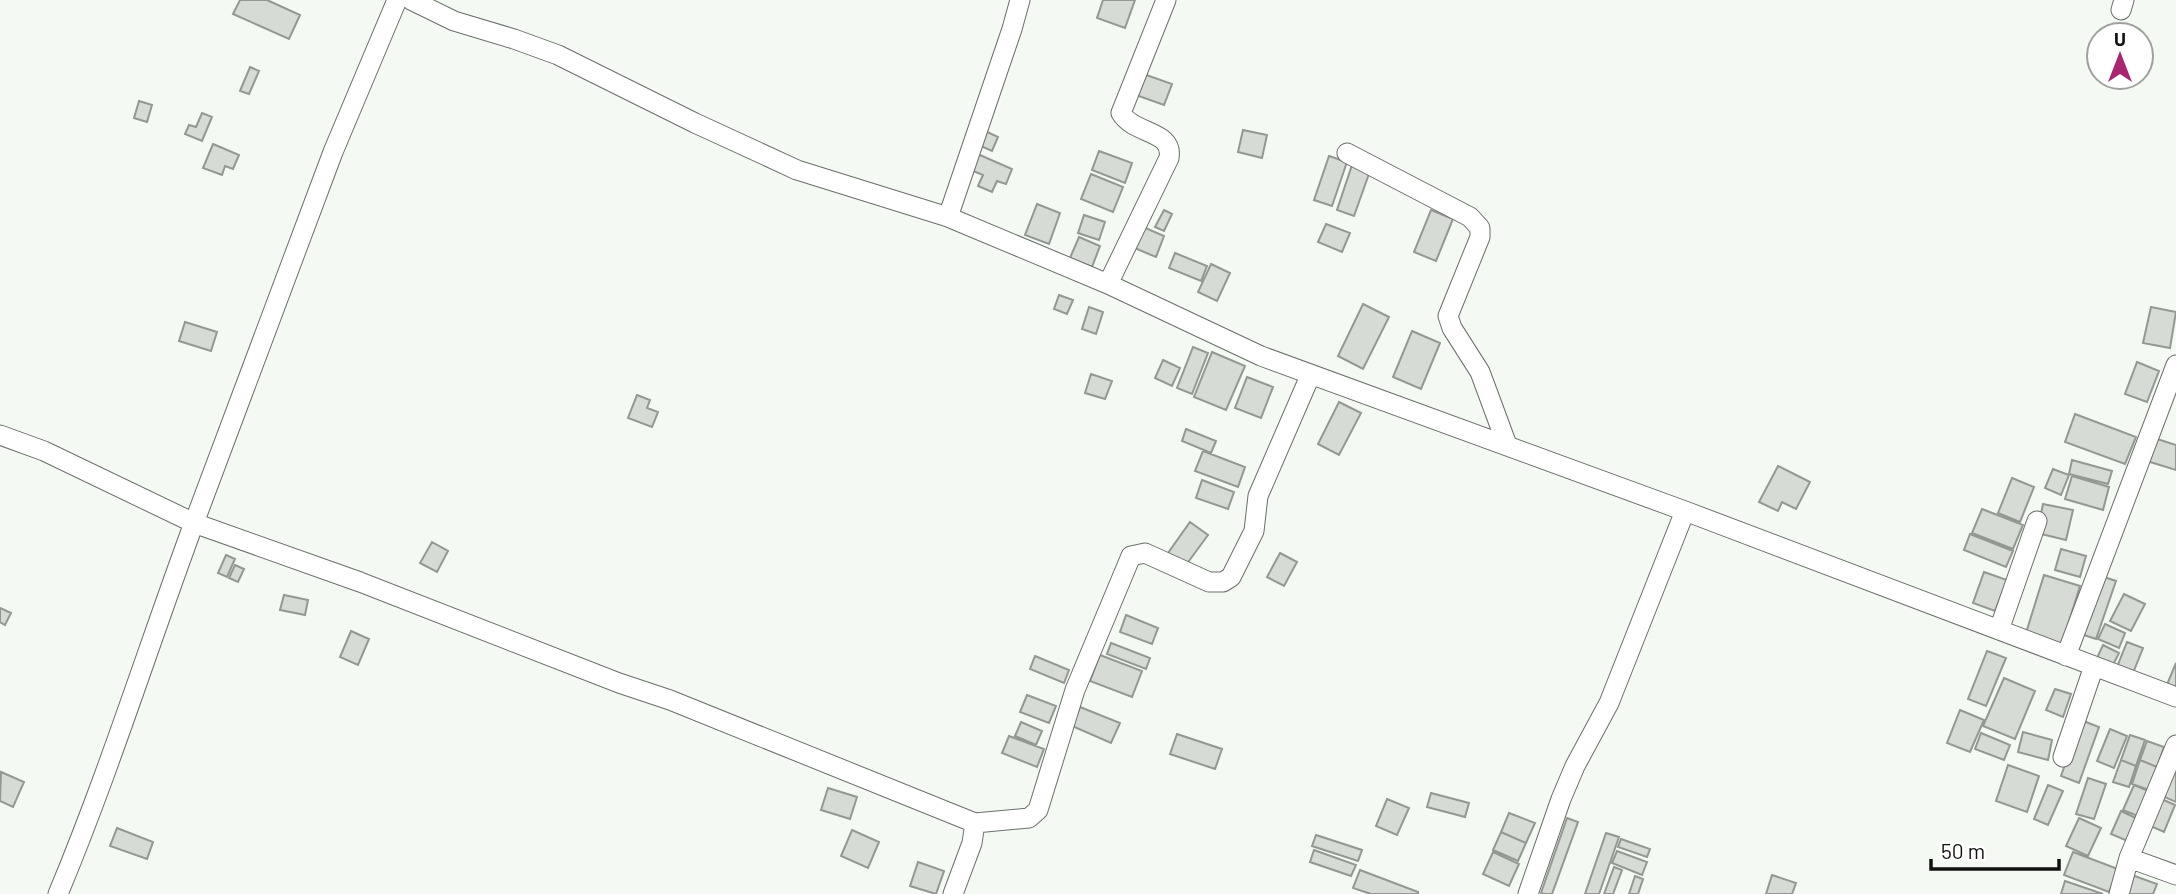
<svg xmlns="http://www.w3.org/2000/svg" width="2176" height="894" font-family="Barlow,sans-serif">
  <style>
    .building { fill: #d6dcd5; stroke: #939892; stroke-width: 2 }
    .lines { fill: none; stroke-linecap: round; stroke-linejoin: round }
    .minor-casing { stroke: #6a6f6a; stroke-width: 21 }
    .minor { stroke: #fff; stroke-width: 19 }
  </style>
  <rect width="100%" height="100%" fill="#f4f9f3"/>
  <path class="building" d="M240 0H267L300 15 289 39 233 14Z
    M1103 0H1135L1125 28 1097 18Z
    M250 67 259 71 249 94 240 91Z
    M1138 72 1172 84 1164 105 1130 93Z
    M139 101 152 105 147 122 134 118Z
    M202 113 212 117 202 141 185 134 189 125 196 127Z
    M981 129 998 137 992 151 974 143Z
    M1243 130 1267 135 1262 158 1238 152Z
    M213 144 239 155 233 169 225 166 222 175 203 168Z
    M1099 151 1132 163 1125 183 1092 170Z
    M973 152 1012 169 1006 184 997 181 992 192 978 186 983 175 966 168Z
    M1329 156 1347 162 1332 206 1314 200Z
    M1352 165 1370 171 1354 216 1337 210Z
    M1091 174 1123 187 1113 212 1081 199Z
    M1037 204 1060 213 1049 244 1025 235Z
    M1164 210 1172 214 1164 231 1155 227Z
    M1431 210 1453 219 1436 261 1414 252Z
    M1084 215 1105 222 1099 240 1078 233Z
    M1326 224 1350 233 1342 252 1318 242Z
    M1141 226 1164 236 1156 257 1132 247Z
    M1079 237 1100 246 1092 267 1070 258Z
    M1175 253 1207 266 1201 281 1169 268Z
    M1211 264 1230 273 1217 301 1198 292Z
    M1059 295 1073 300 1067 314 1054 309Z
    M1363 304 1389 317 1363 369 1338 356Z
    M1089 307 1103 312 1096 334 1082 329Z
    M2151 307 2176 312 2170 348 2143 343Z
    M185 322 217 332 211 351 179 341Z
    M1412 331 1440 343 1421 389 1393 377Z
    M1193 347 1208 353 1192 394 1177 388Z
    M1212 352 1245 366 1226 410 1194 397Z
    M1163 360 1180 368 1172 386 1155 378Z
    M2137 362 2159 371 2147 402 2125 394Z
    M1091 374 1112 381 1105 399 1085 393Z
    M1247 377 1273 387 1261 418 1235 408Z
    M637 395 650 400 647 408 658 412 652 427 628 418Z
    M1339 402 1361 413 1339 455 1318 444Z
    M2075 414 2136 437 2125 464 2065 442Z
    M1186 429 1216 441 1211 453 1182 441Z
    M2154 438 2176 445V470L2147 461Z
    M1203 451 1245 467 1238 487 1195 471Z
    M2072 460 2112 471 2108 484 2069 474Z
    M1778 466 1810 482 1796 509 1782 502 1778 511 1759 502Z
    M2053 469 2069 475 2061 495 2045 488Z
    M2072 476 2109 487 2103 510 2065 499Z
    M2012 478 2034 487 2020 522 1998 513Z
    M1202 480 1234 492 1228 509 1196 498Z
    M2043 504 2073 510 2066 540 2037 533Z
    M1982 509 2023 525 2013 549 1972 533Z
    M1190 522 1208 535 1186 565 1168 553Z
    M1970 534 2013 551 2006 567 1964 550Z
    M432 542 448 551 437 572 420 563Z
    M2061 549 2086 556 2080 577 2055 570Z
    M1280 553 1297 562 1284 586 1267 577Z
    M226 555 235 559 227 577 218 573Z
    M235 565 244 569 238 582 229 578Z
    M1984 572 2007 580 1995 611 1973 603Z
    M2044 575 2080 586 2062 644 2026 633Z
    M2098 575 2116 581 2096 639 2078 633Z
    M2124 594 2145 604 2131 631 2110 621Z
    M284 595 308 600 305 615 280 610Z
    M0 608 11 613 5 625 0 622Z
    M1126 615 1158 628 1152 644 1120 632Z
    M2105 624 2125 633 2119 648 2098 639Z
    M351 631 369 639 358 665 340 657Z
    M2127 642 2143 648 2133 673 2117 667Z
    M1111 643 1150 658 1146 669 1107 654Z
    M2103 645 2119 653 2113 665 2097 658Z
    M1987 651 2006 658 1986 706 1968 699Z
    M1100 655 1142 671 1132 697 1090 681Z
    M1035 656 1069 670 1064 683 1030 669Z
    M2176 663V691L2166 687Z
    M2004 678 2035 691 2015 739 1983 726Z
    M2055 689 2071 694 2063 717 2046 710Z
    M1027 695 1056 706 1049 723 1020 712Z
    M1080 707 1120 723 1111 743 1072 726Z
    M1960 710 1984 720 1970 752 1947 743Z
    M2081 720 2099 727 2079 783 2061 776Z
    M1021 722 1042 731 1036 745 1015 736Z
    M2110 729 2127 736 2114 768 2097 761Z
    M2023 732 2052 740 2048 760 2018 752Z
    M1981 733 2010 745 2004 760 1975 749Z
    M1177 734 1222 749 1215 769 1170 754Z
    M2130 735 2145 740 2136 766 2121 760Z
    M1009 736 1044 749 1037 767 1002 753Z
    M2147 741 2164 747 2157 767 2140 760Z
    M2176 757V802L2158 794Z
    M2121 760 2136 766 2129 787 2113 782Z
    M2140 760 2157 767 2149 790 2132 784Z
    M2008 765 2039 776 2027 812 1996 801Z
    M1 772 24 782 13 807 0 801Z
    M2088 778 2106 784 2094 819 2076 814Z
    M2048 785 2063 791 2048 825 2034 819Z
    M2134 785 2151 792 2140 817 2123 810Z
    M828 788 857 797 850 819 821 810Z
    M1431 793 1469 803 1465 817 1427 807Z
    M2157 797 2175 805 2164 832 2146 824Z
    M1387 799 1409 808 1397 835 1376 826Z
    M2121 811 2140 820 2130 842 2111 834Z
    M1509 813 1535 823 1526 843 1501 832Z
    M1567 818 1578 822 1552 894H1544L1541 893Z
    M2079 818 2101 828 2088 856 2066 846Z
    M117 828 153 842 147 859 110 846Z
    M852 830 879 842 868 868 841 856Z
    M1501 832 1526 843 1518 861 1493 850Z
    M1606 833 1619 837 1599 894H1585Z
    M1316 835 1362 850 1358 861 1312 846Z
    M1621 839 1650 849 1647 857 1618 847Z
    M1314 850 1356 865 1351 876 1310 862Z
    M1617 851 1647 862 1642 875 1612 863Z
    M1493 852 1519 864 1509 886 1483 874Z
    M2073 852 2118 869 2109 892 2064 875Z
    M918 862 944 871 936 894 910 886Z
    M1614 867 1622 870 1613 894H1604Z
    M1360 870 1418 892V894H1371L1353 888Z
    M2129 874 2157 884 2153 894H2122Z
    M1772 875 1796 883 1792 894H1766Z
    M1635 876 1643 879 1638 894H1629Z
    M2065 881 2103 894H2061Z"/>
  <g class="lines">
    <defs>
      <path id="minor" d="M411 0 454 21 514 39 558 55 695 123 797 170 948 217 1108 284 1261 356 1685 511 2176 697
        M2121 10 2124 0
        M1347 153 1470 217 1480 228V237L1448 316 1452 328 1480 372 1507 445
        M948 217 1012 29 1020 0
        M1108 284 1169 158C1174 130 1134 135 1121 113L1166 0
        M0 435 44 451 194 523 333 152 397 0
        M1999 630 2037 521
        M2066 656 2176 365
        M2063 757 2094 666
        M2129 858 2176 875
        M58 894C109 772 148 647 194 523L360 582 619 683 670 700 975 823
        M953 894 972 843 975 823 1029 818 1038 810 1075 690 1131 556 1145 553 1209 582H1223L1231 577 1254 531 1258 496 1310 376
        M1528 894 1561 799 1575 766 1609 703 1685 511
        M2119 894 2129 858 2176 745"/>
    </defs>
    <use href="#minor" class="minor-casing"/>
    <use href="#minor" class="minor"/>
  </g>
  <g transform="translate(2120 56)"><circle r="33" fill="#ffffff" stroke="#a0a09f" stroke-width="2"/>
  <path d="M0-5L12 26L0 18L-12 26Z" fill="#a92570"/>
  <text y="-10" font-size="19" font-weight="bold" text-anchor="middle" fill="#111210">U</text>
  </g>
  <path d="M1931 859v10h128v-10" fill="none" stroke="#111210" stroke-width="3.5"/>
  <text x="1941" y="859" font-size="21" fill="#111210" stroke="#ffffff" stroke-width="5" paint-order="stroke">50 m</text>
</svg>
